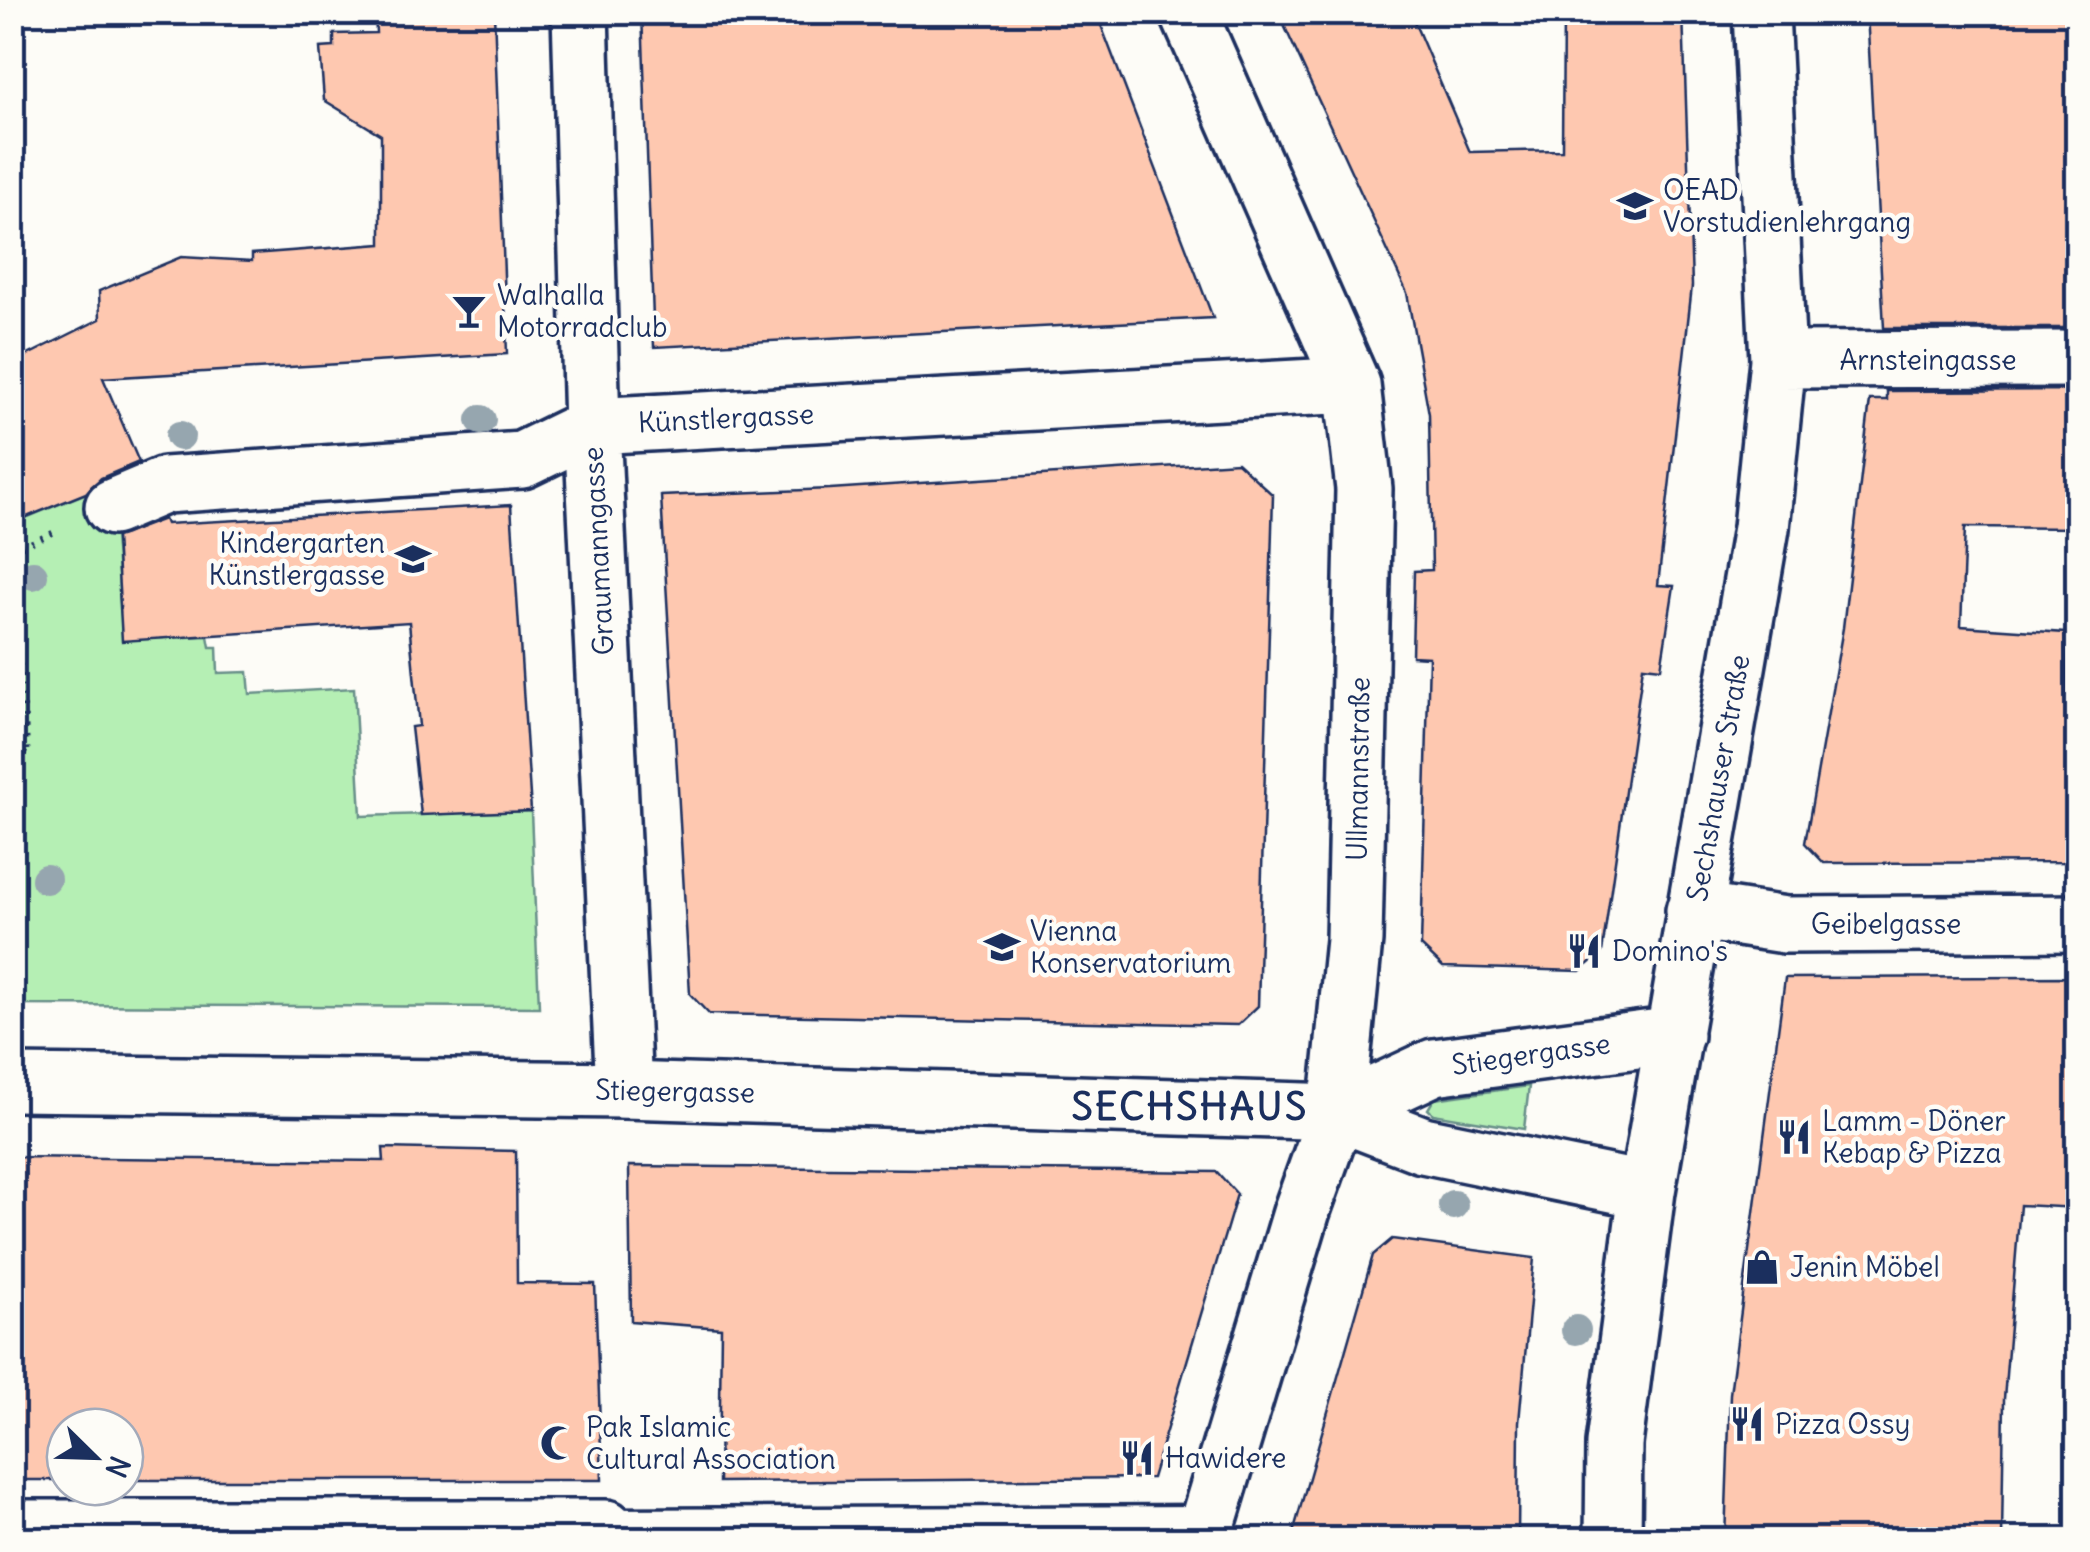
<svg xmlns="http://www.w3.org/2000/svg" width="2090" height="1552" font-family="Delius,sans-serif">
  <style>
    .green { fill: #b5efb4; stroke: #688f89; stroke-width: 2.5 }
    .building { fill: #fec8b0; stroke: #1b2f5e; stroke-width: 2.5 }
    .lines { fill: none; stroke-linecap: round; stroke-linejoin: round }
    .lane-casing { stroke: #1b2f5e; stroke-width: 45 }
    .street-casing { stroke: #1b2f5e; stroke-width: 62 }
    .secondary-casing { stroke: #1b2f5e; stroke-width: 62 }
    .path { stroke: #1b2f5e; stroke-width: 6; stroke-dasharray: 2.5 8; stroke-linecap: butt }
    .lane { stroke: #fdfcf7; stroke-width: 38 }
    .street { stroke: #fdfcf7; stroke-width: 55 }
    .secondary { stroke: #fdfcf7; stroke-width: 55 }
    .tree { fill: #96a6af }
    .labels { text-anchor: middle; dominant-baseline: central; stroke-width: 9; stroke-linejoin: round; paint-order: stroke }
    .poi-label { font-size: 28px; fill: #1b2f5e; stroke: #fdfcf7; text-anchor: start }
    .street-label { font-size: 28px; fill: #1b2f5e; stroke: #fdfcf7 }
    .district-label { font-size: 38px; font-weight: bold; letter-spacing: 2.5px; fill: #1b2f5e; stroke: #fdfcf7 }
  </style>
  <rect width="100%" height="100%" fill="#fdfcf7"/>
  <filter id="ink" filterUnits="userSpaceOnUse"><feTurbulence type="fractalNoise" baseFrequency=".01" numOctaves="2"/><feDisplacementMap in="SourceGraphic" scale="20" xChannelSelector="R" yChannelSelector="G"/><feConvolveMatrix kernelMatrix="1 2 1 2 8 2 1 2 1" color-interpolation-filters="sRGB"/></filter>
  <g filter="url(#ink)">
    <path class="green" d="M111 483 123 640 208 636 210 647H217L218 673 248 672 250 694 354 688 361 816 531 811 539 1007 13 1005V523Z
      M1529 1086 1524 1129 1433 1114 1428 1109 1434 1099Z"/>
    <path class="building" d="M375 12H494L507 354 103 378 139 462 101 478 86 493 12 523V363L100 319 99 291 181 257 252 261V254L381 244V135L324 100 320 48 334 47V34L376 33Z
      M642 12H1096L1213 318 654 347Z
      M1278 12H1410L1470 152 1562 150 1563 12H1683L1692 286 1658 585 1674 586 1661 668 1643 666 1602 952 1580 971 1443 967 1421 946 1429 657 1412 656 1414 571 1432 570 1429 414 1407 293Z
      M1867 12H2078V328H1884Z
      M2078 390V528L1965 527 1961 626 2065 633 2069 739 2078 738V862L1824 863 1805 843 1843 628 1870 400H1887V391Z
      M1237 462 1273 495 1258 1006 1238 1025 709 1014 690 994 661 496 830 489Z
      M511 505 531 811 421 815 411 727 419 726 409 622 122 641 116 537 164 519 166 524Z
      M2078 977V1208L2020 1205 2004 1399 2002 1540H1725L1730 1394 1785 978Z
      M383 1148 516 1151 517 1283 595 1284 602 1480H125V1427H65V1480H12V1157L384 1161Z
      M629 1166 1217 1172 1237 1194 1152 1478 719 1482 721 1328 631 1321Z
      M1392 1239 1534 1258 1519 1422 1518 1540H1291L1373 1255Z"/>
    <g class="lines">
      <defs>
        <path id="lane" d="M606 1528 1207 1525"/>
        <path id="street" d="M580 12 592 426 624 1090
          M1188 12 1352 385 1364 489 1354 940 1337 1112 1302 1210 1207 1525 1208 1540
          M113 507 165 485 522 460 592 426 1352 385
          M12 1528H606"/>
        <path id="secondary" d="M1778 360 2078 359
          M1694 911 1785 925 2078 923
          M12 1083 624 1090 1337 1112 1423 1145 1647 1191
          M1337 1112 1434 1067 1675 1035
          M1613 1540 1614 1444 1647 1191 1761 528 1778 360 1761 12"/>
      </defs>
      <use href="#lane" class="lane-casing"/>
      <use href="#street" class="street-casing"/>
      <use href="#secondary" class="secondary-casing"/>
      <path class="path" d="M12 551 57 531
        M12 628 17 627 28 756 12 746"/>
      <use href="#lane" class="lane"/>
      <use href="#street" class="street"/>
      <use href="#secondary" class="secondary"/>
    </g>
    <g class="tree">
      <circle cx="481" cy="420" r="15"/>
      <circle cx="180" cy="436" r="15"/>
      <circle cx="33" cy="575" r="15"/>
      <circle cx="46" cy="879" r="15"/>
      <circle cx="1453" cy="1205" r="15"/>
      <circle cx="1576" cy="1330" r="15"/>
    </g>
  </g>
  <defs>
    <symbol id="university-bare" viewBox="-9 -9 18 18"><path d="M0-5L7-2L0 1L-7-2ZM-4 1L0 2.5L4 1V4Q0 6-4 4Z" fill="#1b2f5e" stroke="#fdfcf7" stroke-width="2.5" paint-order="stroke"/></symbol>
    <symbol id="bar-bare" viewBox="-9 -9 18 18"><path d="M-6-5H6L.8 .8V4.5H3.5V6h-7V4.5H-.8V.8Z" fill="#1b2f5e" stroke="#fdfcf7" stroke-width="2.5" paint-order="stroke"/></symbol>
    <symbol id="school-bare" viewBox="-9 -9 18 18"><path d="M0-5L7-2L0 1L-7-2ZM-4 1L0 2.5L4 1V4Q0 6-4 4Z" fill="#1b2f5e" stroke="#fdfcf7" stroke-width="2.5" paint-order="stroke"/></symbol>
    <symbol id="restaurant-bare" viewBox="-9 -9 18 18"><path d="M-5-6h1v4h1v-4h1v4h1v-4h1v5L-1.5 .5V6h-2V.5L-5-1ZM5-6V6H3V1.5H1.5Q1.5-4 5-6Z" fill="#1b2f5e" stroke="#fdfcf7" stroke-width="2.5" paint-order="stroke"/></symbol>
    <symbol id="shop-bare" viewBox="-9 -9 18 18"><path d="M-5-2.5h2.3a2.7 3.5 0 0 1 5.4 0H5L5.5 6h-11ZM-1.5-2.5h3a1.5 2.3 0 0 0-3 0Z" fill="#1b2f5e" stroke="#fdfcf7" stroke-width="2.5" paint-order="stroke"/></symbol>
    <symbol id="mosque-bare" viewBox="-9 -9 18 18"><path d="M3.5-4.9A6 6 0 1 0 3.5 4.9A5 5 0 1 1 3.5-4.9Z" fill="#1b2f5e" stroke="#fdfcf7" stroke-width="2.5" paint-order="stroke"/></symbol>
  </defs>
  <g fill-rule="evenodd">
    <use href="#university-bare" x="1610" y="181" width="50" height="50"/>
    <use href="#bar-bare" x="444" y="286" width="50" height="50"/>
    <use href="#school-bare" x="388" y="534" width="50" height="50"/>
    <use href="#university-bare" x="977" y="922" width="50" height="50"/>
    <use href="#restaurant-bare" x="1559" y="926" width="50" height="50"/>
    <use href="#restaurant-bare" x="1769" y="1112" width="50" height="50"/>
    <use href="#shop-bare" x="1737" y="1242" width="50" height="50"/>
    <use href="#restaurant-bare" x="1722" y="1399" width="50" height="50"/>
    <use href="#mosque-bare" x="533" y="1418" width="50" height="50"/>
    <use href="#restaurant-bare" x="1112" y="1433" width="50" height="50"/>
  </g>
  <g class="labels">
    <g class="poi-label">
      <text x="1663" y="190">OEAD<tspan x="1663" dy="32">Vorstudienlehrgang</tspan></text>
      <text x="497" y="295">Walhalla<tspan x="497" dy="32">Motorradclub</tspan></text>
      <text x="385" y="543" text-anchor="end">Kindergarten<tspan x="385" dy="32">Künstlergasse</tspan></text>
      <text x="1030" y="931">Vienna<tspan x="1030" dy="32">Konservatorium</tspan></text>
      <text x="1612" y="951">Domino's</text>
      <text x="1822" y="1121">Lamm - Döner<tspan x="1822" dy="32">Kebap &amp; Pizza</tspan></text>
      <text x="1790" y="1267">Jenin Möbel</text>
      <text x="1775" y="1424">Pizza Ossy</text>
      <text x="586" y="1427">Pak Islamic<tspan x="586" dy="32">Cultural Association</tspan></text>
      <text x="1165" y="1458">Hawidere</text>
    </g>
    <g class="street-label">
      <text x="1928" y="360">Arnsteingasse</text>
      <text transform="translate(726 418) rotate(-3)">Künstlergasse</text>
      <text transform="translate(598 551) rotate(-93)">Graumanngasse</text>
      <text transform="translate(1358 769) rotate(-89)">Ullmannstraße</text>
      <text transform="translate(1718 778) rotate(-80)">Sechshauser Straße</text>
      <text x="1886" y="924">Geibelgasse</text>
      <text transform="translate(1531 1054) rotate(-8)">Stiegergasse</text>
      <text transform="translate(675 1091) rotate(1)">Stiegergasse</text>
    </g>
    <g class="district-label">
      <text x="1190" y="1106">SECHSHAUS</text>
    </g>
  </g>
  <rect width="2090" height="1552" fill="none" stroke="#fdfcf7" stroke-width="50"/>
  <rect x="25" y="25" width="2040" height="1502" fill="none" stroke="#1b2f5e" stroke-width="4" filter="url(#ink)"/>
  <g transform="translate(95 1457) rotate(113)"><circle r="48" fill="#fdfcf7" stroke="#a3aaba" stroke-width="2.5"/>
  <path d="M0-8L18 38L0 25L-18 38Z" fill="#1b2f5e"/>
  <text y="-15" font-size="28" font-weight="bold" text-anchor="middle" fill="#1b2f5e">N</text>
  </g>
</svg>
